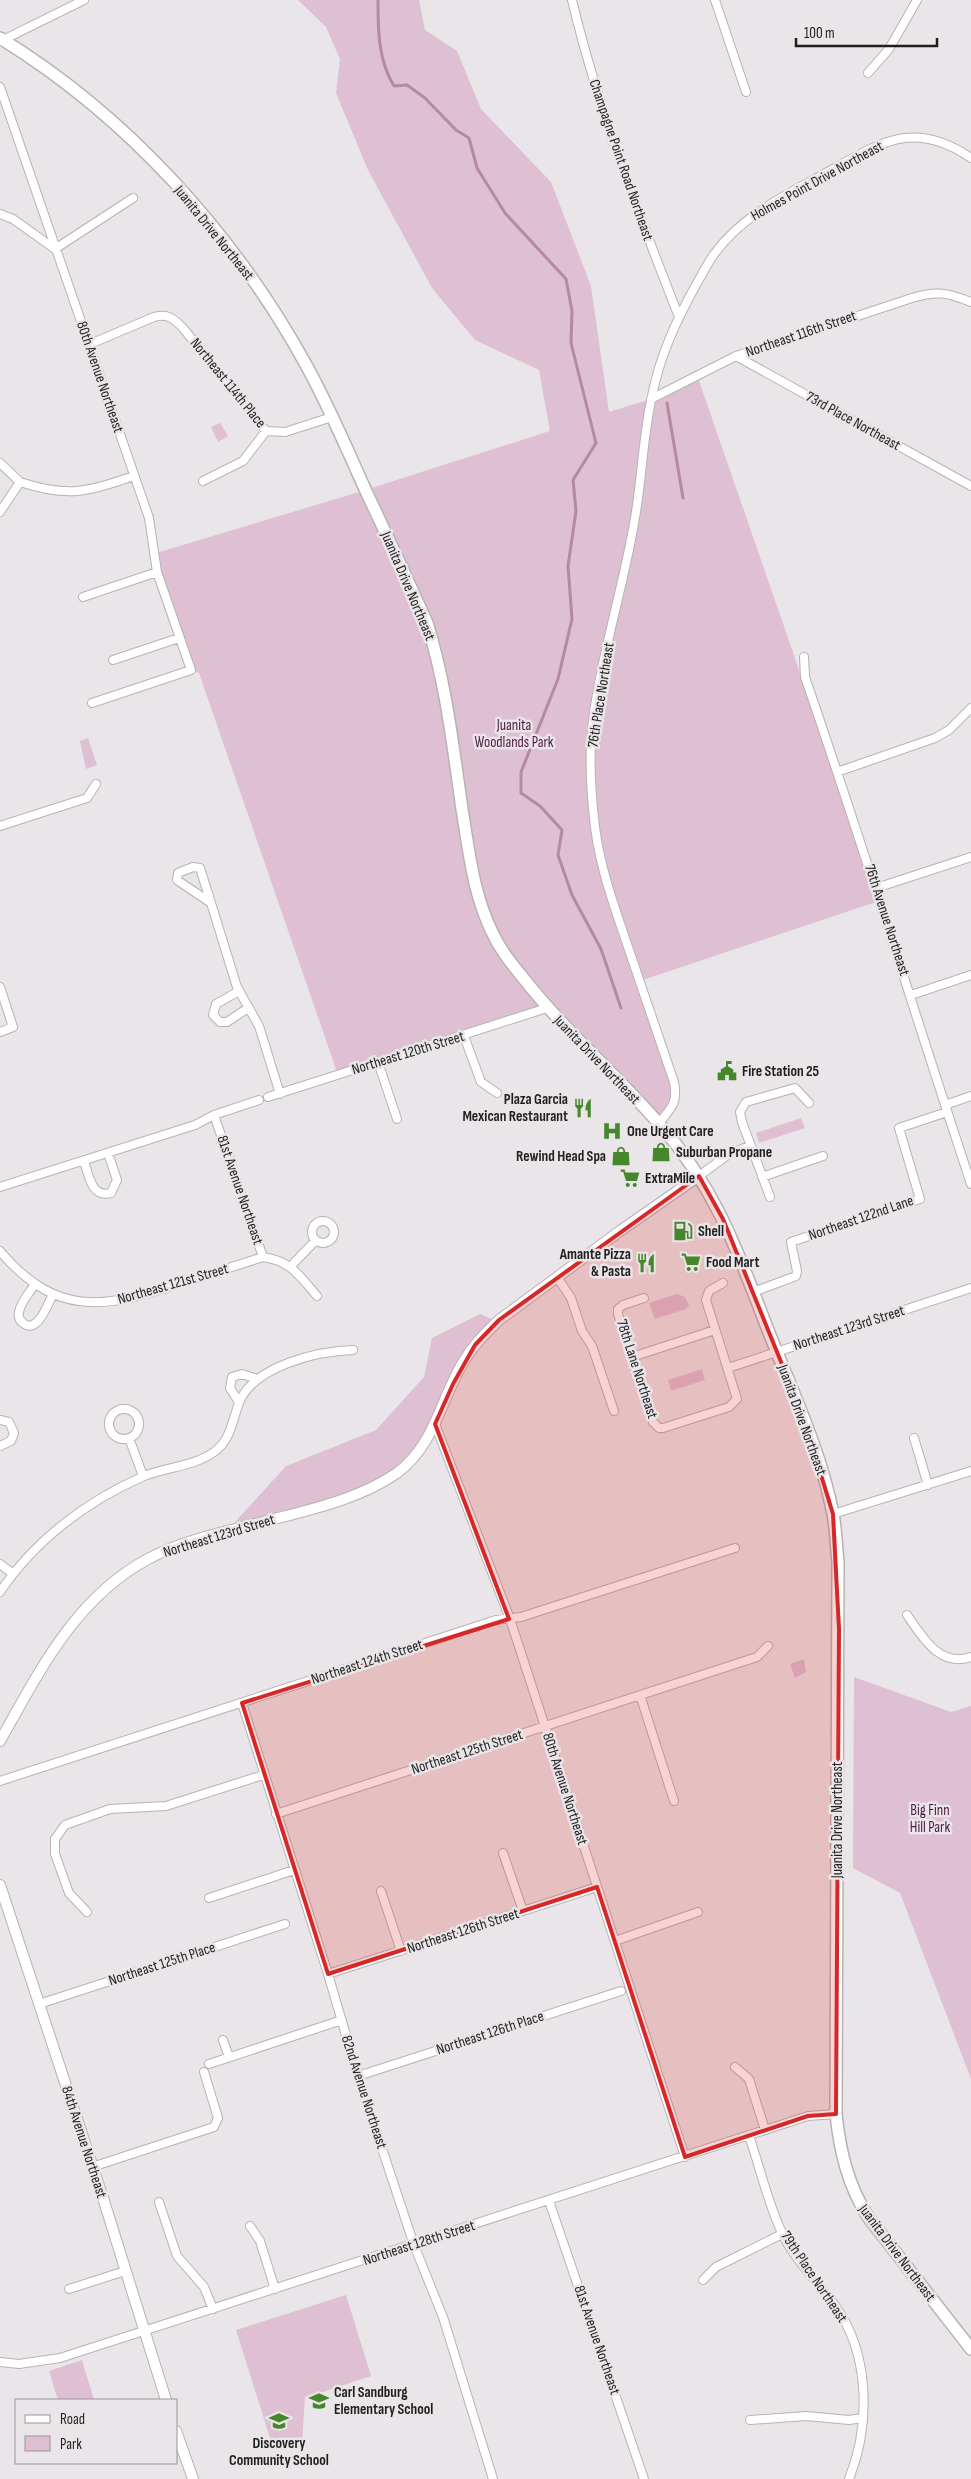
<svg xmlns="http://www.w3.org/2000/svg" width="971" height="2479" font-family="'Sofia Sans Condensed',sans-serif">
  <style>
    .green { fill: #dec0d2 }
    .lines { fill: none; stroke-linecap: round; stroke-linejoin: round }
    .stream { stroke: #b589a5; stroke-width: 3 }
    .minor-casing { stroke: #b8b2b5; stroke-width: 10 }
    .tertiary-casing { stroke: #b8b2b5; stroke-width: 12 }
    .secondary-casing { stroke: #b8b2b5; stroke-width: 14 }
    .minor { stroke: #fff; stroke-width: 8 }
    .tertiary { stroke: #fff; stroke-width: 10 }
    .secondary { stroke: #fff; stroke-width: 11 }
    .marked { fill: #d62828; fill-opacity: 0.2; stroke: #d62828; stroke-width: 4; stroke-linejoin: round }
    .labels { text-anchor: middle; dominant-baseline: central; stroke-width: 5; stroke-linejoin: round; paint-order: stroke }
    .street-label { font-size: 15px; fill: #1f1d1e; stroke: #eae5e8 }
    .park-label { font-size: 15px; fill: #501a40; stroke: #eae5e8 }
    .poi-label { font-size: 15px; font-weight: bold; fill: #1f1d1e; stroke: #eae5e8; text-anchor: start }
  </style>
  <rect width="100%" height="100%" fill="#eae5e8"/>
  <path class="green" d="M298 0H419L425 30 457 51 481 109 551 182 591 286 609 412 651 399 697 375 879 901 640 981 676 1096 659 1123 547 1009 338 1075 199 673 191 670 153 554 359 492 550 431 539 370 475 340 432 288 368 170 336 93 340 59 326 27Z
    M220 423 228 436 218 442 211 427Z
    M88 738 97 765 86 769 80 741Z
    M801 1118 805 1128 759 1143 756 1133Z
    M677 1294 685 1297 689 1305 686 1309 655 1319 649 1303Z
    M480 1314 494 1320 478 1338 425 1443 383 1482 226 1532 286 1466 376 1430 424 1377 432 1338Z
    M702 1369 705 1380 671 1391 668 1380Z
    M804 1659 806 1672 795 1678 790 1664Z
    M854 1677 951 1712 971 1706V2079L900 1893 853 1868Z
    M346 2295 371 2376 305 2398 302 2442 271 2441 236 2330Z
    M82 2360 94 2400H58L49 2371Z"/>
  <g class="lines">
    <path class="stream" d="M378 0C378 30 378 60 394 86L407 85 425 98 456 130 469 138 477 168 505 213 566 279 572 311 571 343 596 443 573 480 576 511 568 566 572 619 558 679 521 772V793L540 806 562 830 558 855 572 895 601 949 621 1008
      M667 403 683 498"/>
    <defs>
      <path id="minor" d="M572 0C598 108 638 213 679 317
        M715 0 746 92
        M1 41 84 0
        M868 73 889 49 917 0
        M0 87 149 518 157 572 191 670 92 703
        M0 214 13 219 55 249 133 198
        M90 344 154 317C168 313 174 319 183 328L266 431 285 432 332 417
        M736 356 971 486
        M651 399 736 356 912 298C937 290 948 293 971 302
        M0 463 20 482
        M203 481 243 461 266 431
        M0 512 20 482C69 498 86 492 134 476
        M83 597 157 572
        M804 657 805 677C863 845 915 1015 971 1184
        M113 660 179 638
        M837 772 935 738 949 730 971 708
        M0 826 87 798 96 784
        M876 888 971 857
        M211 903 200 868 193 867 178 873 177 880 211 903 237 987 259 1026 280 1094
        M0 987 13 1027 0 1032
        M239 991 216 1004 213 1015 220 1022H227L248 1008
        M911 995 971 975
        M464 1036 481 1082 497 1093
        M378 1062 397 1119
        M268 1097 547 1008
        M945 1105 971 1096
        M214 1115 263 1257C291 1261 299 1275 317 1296
        M659 1123C672 1107 678 1103 674 1082 658 1036 643 990 627 944 614 906 600 867 595 827 591 794 589 760 592 728 600 661 621 595 633 529 642 485 642 440 652 396 660 355 677 319 697 283 703 273 708 262 715 253 741 217 784 196 822 175 878 145 911 117 971 158
        M84 1161C89 1175 91 1198 111 1193L117 1180 108 1153
        M699 1176 729 1154 750 1146
        M762 1177 823 1156
        M0 1187 195 1125 214 1115 259 1100
        M770 1197 742 1122 740 1112 746 1102 795 1088 809 1103
        M312 1232a11 11 0 1 1 22 0a11 11 0 1 1-22 0Z
        M0 1251C55 1316 102 1309 176 1285 205 1276 234 1266 263 1257
        M291 1266 315 1241
        M557 1277 571 1298 582 1331 592 1346 614 1411
        M35 1284C30 1292 20 1303 19 1312 18 1316 19 1320 23 1323 37 1335 48 1304 53 1294
        M753 1292 796 1276 797 1271 791 1242 920 1199 899 1128 947 1112
        M644 1298 623 1305 618 1309V1314L653 1422 659 1428H663L729 1407 737 1399 706 1300 709 1291 723 1283
        M632 1357 715 1330
        M728 1368 971 1288
        M239 1402 230 1388 232 1377 242 1374 257 1379
        M109 1424a15 15 0 1 1 30 0a15 15 0 1 1-30 0Z
        M0 1420 9 1422 14 1433 11 1441 0 1446
        M435 1424 510 1619 685 2157
        M129 1438 143 1476
        M914 1438 928 1485
        M833 1514 971 1471
        M0 1564 12 1573
        M0 1592C34 1541 87 1501 142 1477 165 1467 193 1467 214 1452 231 1440 232 1421 239 1403 253 1366 318 1351 353 1350
        M907 1615C922 1636 939 1668 971 1657
        M640 1695 674 1801
        M242 1703 328 1974 358 2076 414 2245 443 2317 493 2479
        M0 1781 496 1620 521 1617 735 1548
        M276 1814 757 1657 768 1646
        M503 1853 523 1911
        M381 1891 401 1951
        M209 1898 294 1870
        M87 1912 69 1893 55 1854V1839L65 1825 110 1809 166 1806 263 1775
        M615 1941 698 1912
        M328 1974 597 1887
        M39 2004 285 1924
        M223 2040 229 2057
        M209 2064 342 2020
        M735 2067 749 2079 765 2130
        M358 2076 621 1991
        M749 2136C760 2167 768 2204 782 2233 794 2259 817 2281 834 2304 870 2353 871 2424 849 2479
        M92 2167 214 2127 218 2118 204 2072
        M549 2201 644 2479
        M159 2202 177 2256 204 2287 213 2309
        M250 2226 260 2241 275 2289
        M703 2280 716 2267 782 2234
        M69 2289 125 2271
        M0 2362 19 2364 60 2358 808 2116 836 2114
        M750 2420 806 2416 849 2420 862 2418"/>
      <path id="tertiary" d="M0 1741C39 1672 75 1598 148 1559 183 1540 225 1532 263 1522 308 1510 358 1500 397 1473 435 1445 441 1398 464 1361 473 1345 486 1333 499 1320L620 1231 699 1176
        M0 1885 104 2201 166 2400
        M176 2431 193 2479"/>
      <path id="secondary" d="M0 38C127 116 233 233 305 363 328 404 346 447 365 489 386 534 407 578 427 623 446 683 453 747 462 809 469 851 473 893 492 932 500 950 512 964 524 979 566 1032 617 1075 661 1126 718 1191 739 1256 770 1335 793 1393 821 1452 833 1514 836 1529 836 1545 838 1561L836 2114C840 2152 848 2185 868 2217L971 2349"/>
    </defs>
    <use href="#minor" class="minor-casing"/>
    <use href="#tertiary" class="tertiary-casing"/>
    <use href="#secondary" class="secondary-casing"/>
    <use href="#minor" class="minor"/>
    <use href="#tertiary" class="tertiary"/>
    <use href="#secondary" class="secondary"/>
  </g>
  <path class="marked" d="M699 1176 723 1219 803 1416 833 1514 839 1629 836 2114 808 2116 685 2157 597 1887 328 1974 242 1703 509 1619 435 1424 453 1384 475 1345 499 1320Z"/>
  <defs>
    <symbol id="civic-bare" viewBox="-9 -9 18 18"><path d="M-.6-6.5H3V-4.5H.6V-3L4-1V1h2V6H-6V1h2V-1L-.6-3ZM-1.2 2.5V6h2.4V2.5Z" fill="#45882c" stroke="#eae5e8" stroke-width="2.5" paint-order="stroke"/></symbol>
    <symbol id="restaurant-bare" viewBox="-9 -9 18 18"><path d="M-5-6h1v4h1v-4h1v4h1v-4h1v5L-1.5 .5V6h-2V.5L-5-1ZM5-6V6H3V1.5H1.5Q1.5-4 5-6Z" fill="#45882c" stroke="#eae5e8" stroke-width="2.5" paint-order="stroke"/></symbol>
    <symbol id="hospital-bare" viewBox="-9 -9 18 18"><path d="M-5-5h3v3.5h4V-5h3V5h-3V1.5h-4V5h-3Z" fill="#45882c" stroke="#eae5e8" stroke-width="2.5" paint-order="stroke"/></symbol>
    <symbol id="shop-bare" viewBox="-9 -9 18 18"><path d="M-5-2.5h2.3a2.7 3.5 0 0 1 5.4 0H5L5.5 6h-11ZM-1.5-2.5h3a1.5 2.3 0 0 0-3 0Z" fill="#45882c" stroke="#eae5e8" stroke-width="2.5" paint-order="stroke"/></symbol>
    <symbol id="supermarket-bare" viewBox="-9 -9 18 18"><path d="M-6-5.5h2.5l.6 2H6L4.5 2H-2.5L-4.4-4H-6ZM-1.5 3.2a1.3 1.3 0 1 0 .1 0ZM3 3.2a1.3 1.3 0 1 0 .1 0Z" fill="#45882c" stroke="#eae5e8" stroke-width="2.5" paint-order="stroke"/></symbol>
    <symbol id="fuel-bare" viewBox="-9 -9 18 18"><path d="M-5.5-6h7V0h2V4h1.3V-2.5L3-4.5l.8-.8L6-3V5H2.5V1h-1V6h-7ZM-4.2-4.7v3.2H.2V-4.7Z" fill="#45882c" stroke="#eae5e8" stroke-width="2.5" paint-order="stroke"/></symbol>
    <symbol id="school-bare" viewBox="-9 -9 18 18"><path d="M0-5L7-2L0 1L-7-2ZM-4 1L0 2.5L4 1V4Q0 6-4 4Z" fill="#45882c" stroke="#eae5e8" stroke-width="2.5" paint-order="stroke"/></symbol>
  </defs>
  <g fill-rule="evenodd">
    <use href="#civic-bare" x="713" y="1057" width="28" height="28"/>
    <use href="#restaurant-bare" x="569" y="1094" width="28" height="28"/>
    <use href="#hospital-bare" x="598" y="1117" width="28" height="28"/>
    <use href="#shop-bare" x="647" y="1138" width="28" height="28"/>
    <use href="#shop-bare" x="607" y="1142" width="28" height="28"/>
    <use href="#supermarket-bare" x="616" y="1164" width="28" height="28"/>
    <use href="#fuel-bare" x="669" y="1217" width="28" height="28"/>
    <use href="#supermarket-bare" x="677" y="1248" width="28" height="28"/>
    <use href="#restaurant-bare" x="632" y="1249" width="28" height="28"/>
    <use href="#school-bare" x="305" y="2387" width="28" height="28"/>
    <use href="#school-bare" x="265" y="2407" width="28" height="28"/>
  </g>
  <g class="labels">
    <g class="street-label">
      <text transform="translate(621 160) rotate(71)">Champagne Point Road Northeast</text>
      <text transform="translate(817 181) rotate(-29)">Holmes Point Drive Northeast</text>
      <text transform="translate(214 233) rotate(51)">Juanita Drive Northeast</text>
      <text transform="translate(801 334) rotate(-19)">Northeast 116th Street</text>
      <text transform="translate(100 377) rotate(71)">80th Avenue Northeast</text>
      <text transform="translate(228 383) rotate(51)">Northeast 114th Place</text>
      <text transform="translate(853 421) rotate(29)">73rd Place Northeast</text>
      <text transform="translate(408 586) rotate(67)">Juanita Drive Northeast</text>
      <text transform="translate(601 695) rotate(-81)">76th Place Northeast</text>
      <text transform="translate(887 920) rotate(72)">76th Avenue Northeast</text>
      <text transform="translate(408 1053) rotate(-17)">Northeast 120th Street</text>
      <text transform="translate(597 1060) rotate(46)">Juanita Drive Northeast</text>
      <text transform="translate(240 1190) rotate(71)">81st Avenue Northeast</text>
      <text transform="translate(861 1218) rotate(-19)">Northeast 122nd Lane</text>
      <text transform="translate(173 1284) rotate(-16)">Northeast 121st Street</text>
      <text transform="translate(849 1328) rotate(-18)">Northeast 123rd Street</text>
      <text transform="translate(637 1369) rotate(72)">78th Lane Northeast</text>
      <text transform="translate(802 1420) rotate(70)">Juanita Drive Northeast</text>
      <text transform="translate(219 1536) rotate(-17)">Northeast 123rd Street</text>
      <text transform="translate(367 1662) rotate(-18)">Northeast 124th Street</text>
      <text transform="translate(467 1752) rotate(-18)">Northeast 125th Street</text>
      <text transform="translate(565 1789) rotate(72)">80th Avenue Northeast</text>
      <text transform="translate(837 1820) rotate(-90)">Juanita Drive Northeast</text>
      <text transform="translate(463 1931) rotate(-18)">Northeast 126th Street</text>
      <text transform="translate(162 1964) rotate(-18)">Northeast 125th Place</text>
      <text transform="translate(490 2033) rotate(-18)">Northeast 126th Place</text>
      <text transform="translate(364 2092) rotate(72)">82nd Avenue Northeast</text>
      <text transform="translate(84 2142) rotate(72)">84th Avenue Northeast</text>
      <text transform="translate(419 2243) rotate(-18)">Northeast 128th Street</text>
      <text transform="translate(897 2253) rotate(53)">Juanita Drive Northeast</text>
      <text transform="translate(814 2277) rotate(56)">79th Place Northeast</text>
      <text transform="translate(597 2340) rotate(71)">81st Avenue Northeast</text>
    </g>
    <g class="park-label">
      <text x="514" y="725">Juanita<tspan x="514" dy="17">Woodlands Park</tspan></text>
      <text x="930" y="1810">Big Finn<tspan x="930" dy="17">Hill Park</tspan></text>
    </g>
    <g class="poi-label">
      <text x="742" y="1071">Fire Station 25</text>
      <text x="568" y="1099" text-anchor="end">Plaza Garcia<tspan x="568" dy="17">Mexican Restaurant</tspan></text>
      <text x="627" y="1131">One Urgent Care</text>
      <text x="676" y="1152">Suburban Propane</text>
      <text x="606" y="1156" text-anchor="end">Rewind Head Spa</text>
      <text x="645" y="1178">ExtraMile</text>
      <text x="698" y="1231">Shell</text>
      <text x="631" y="1254" text-anchor="end">Amante Pizza<tspan x="631" dy="17">&amp; Pasta</tspan></text>
      <text x="706" y="1262">Food Mart</text>
      <text x="334" y="2392">Carl Sandburg<tspan x="334" dy="17">Elementary School</tspan></text>
      <text x="279" y="2443" text-anchor="middle">Discovery<tspan x="279" dy="17">Community School</tspan></text>
    </g>
  </g>
  <rect x="15" y="2399" width="162" height="65" fill="#eae5e8" stroke="#999597"/>
  <rect x="25" y="2415" width="25" height="8" fill="#ffffff" stroke="#999597"/>
  <text x="60" y="2424" font-size="15" fill="#1f1d1e">Road</text>
  <rect x="25" y="2436" width="25" height="15" fill="#dec0d2" stroke="#999597"/>
  <text x="60" y="2449" font-size="15" fill="#1f1d1e">Park</text>
  <path d="M796 38v8h141v-8" fill="none" stroke="#1f1d1e" stroke-width="2.5"/>
  <text x="804" y="38" font-size="15" fill="#1f1d1e" stroke="#eae5e8" stroke-width="4" paint-order="stroke">100 m</text>
</svg>
